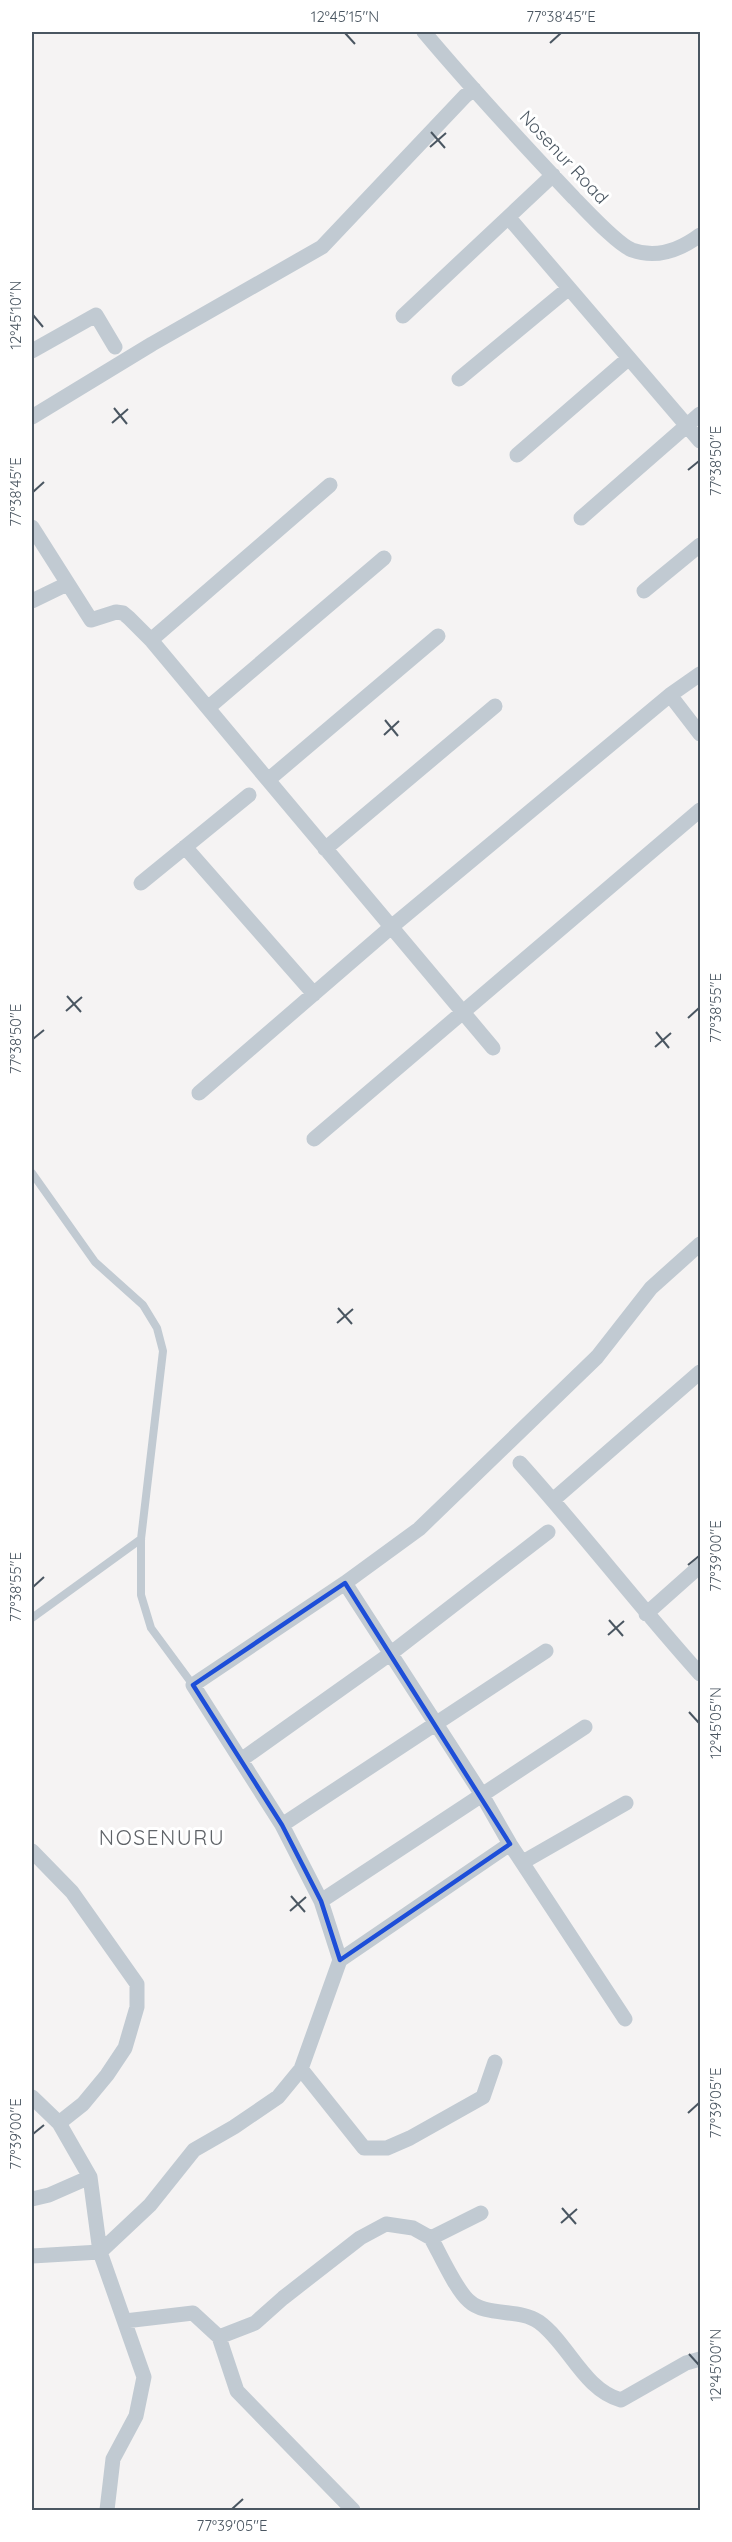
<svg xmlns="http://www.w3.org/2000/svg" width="732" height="2542" font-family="Quicksand,sans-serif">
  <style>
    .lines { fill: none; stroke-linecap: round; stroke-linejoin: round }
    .lane { stroke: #c1cad2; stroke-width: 8 }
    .street { stroke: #c1cad2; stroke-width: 15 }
    .marked { fill: none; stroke: #1d4ed8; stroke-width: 4.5; stroke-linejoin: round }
    .ticks { fill: none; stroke: #4a5661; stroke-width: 2 }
    .labels { text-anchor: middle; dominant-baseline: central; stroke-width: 6; stroke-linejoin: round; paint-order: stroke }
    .street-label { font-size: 18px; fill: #4a5661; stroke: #fff }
    .quarter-label { font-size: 21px; letter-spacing: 1.5px; fill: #5f6368; stroke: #fff }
    .neatline { fill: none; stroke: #4a5661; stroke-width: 2 }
    .ticks-label { font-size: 15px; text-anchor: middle; fill: #4a5661 }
  </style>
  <rect width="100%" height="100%" fill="#f5f3f3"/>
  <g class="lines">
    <path class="lane" d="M32 1173 95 1262 143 1305 157 1328 163 1351 141 1539V1595L151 1628 193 1685
      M32 1618 141 1539"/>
    <path class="street" d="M424 32C472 89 523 144 574 198 587 211 617 244 632 250 657 259 680 250 700 235
      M509 218 700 441
      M403 316 553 175
      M32 351 96 315 115 347
      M459 379 569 288
      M32 417 152 344 322 247 465 96 474 89
      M517 455 629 358
      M581 518 700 414
      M32 527 91 620 116 612 123 613 129 618 151 640 268 780
      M644 591 700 545
      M32 601 67 584
      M438 636 268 780 493 1048
      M151 640 330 485
      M670 695 700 734
      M209 707 384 558
      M185 847 314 994
      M325 849 495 706
      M141 883 249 795
      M199 1093 390 928 670 695 700 674
      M314 1139 700 810
      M520 1463C582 1532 638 1605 700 1674
      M553 1500 700 1372
      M345 1583 482 1795 510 1844 625 2019
      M646 1614 700 1566
      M241 1760 390 1654 548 1532
      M282 1825 546 1651
      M32 1851 72 1892 137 1984V2007L125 2048 107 2075 83 2104 59 2123
      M523 1862 626 1803
      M321 1901 585 1727
      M340 1960 510 1844
      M301 2069 364 2148H387L410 2138 483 2097 495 2062
      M32 2097 59 2123 90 2177 100 2252 144 2377 136 2416 113 2459 107 2510
      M32 2199 49 2195 90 2177
      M431 2238C440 2254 456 2290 469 2301 486 2317 519 2308 539 2322 569 2344 583 2389 621 2400L686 2363 700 2359
      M32 2256 100 2252 150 2205 194 2150 234 2127 278 2097 301 2069 340 1960 321 1901 282 1825 193 1685 345 1583 419 1529 597 1357 651 1288 700 1244
      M125 2321 193 2313 219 2337 237 2391 353 2510
      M219 2337 255 2323 283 2298 360 2238 386 2224 413 2228 431 2238 481 2213"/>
  </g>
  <path class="marked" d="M345 1583 510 1844 340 1960 321 1901 282 1825 193 1685Z"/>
  <path class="ticks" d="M345 33 355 44M550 43 561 33M431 132 445 148M430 147 446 133M33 315 43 327M114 408 127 424M112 423 128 409M688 470 699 461M33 492 44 482M385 720 398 736M384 735 399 721M67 996 81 1012M66 1011 82 997M688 1018 699 1008M656 1032 669 1048M33 1039 44 1030M655 1047 671 1033M338 1308 352 1324M337 1323 353 1309M688 1565 699 1556M33 1587 44 1577M609 1620 623 1636M608 1635 624 1621M689 1712 699 1723M291 1896 305 1912M290 1911 306 1897M688 2113 699 2103M33 2134 44 2125M562 2208 576 2224M561 2223 577 2209M689 2354 699 2365M232 2509 243 2499"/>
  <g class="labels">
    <g class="street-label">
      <text transform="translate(564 157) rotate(47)">Nosenur Road</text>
    </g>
    <g class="quarter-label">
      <text x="162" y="1837">NOSENURU</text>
    </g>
  </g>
  <rect width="732" height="2542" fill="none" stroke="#ffffff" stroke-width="66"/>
  <rect x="33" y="33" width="666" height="2476" class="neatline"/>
  <g class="ticks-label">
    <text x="345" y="22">12°45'15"N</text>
    <text x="561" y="22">77°38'45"E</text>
    <text transform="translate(16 315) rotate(-90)" y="5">12°45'10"N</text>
    <text transform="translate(716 461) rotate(-90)" y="5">77°38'50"E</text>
    <text transform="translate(16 492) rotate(-90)" y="5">77°38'45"E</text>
    <text transform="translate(716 1008) rotate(-90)" y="5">77°38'55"E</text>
    <text transform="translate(16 1039) rotate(-90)" y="5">77°38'50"E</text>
    <text transform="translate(716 1556) rotate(-90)" y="5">77°39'00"E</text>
    <text transform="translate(16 1587) rotate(-90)" y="5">77°38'55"E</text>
    <text transform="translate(716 1723) rotate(-90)" y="5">12°45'05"N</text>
    <text transform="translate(716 2103) rotate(-90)" y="5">77°39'05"E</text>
    <text transform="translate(16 2134) rotate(-90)" y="5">77°39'00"E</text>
    <text transform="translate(716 2365) rotate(-90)" y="5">12°45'00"N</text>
    <text x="232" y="2531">77°39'05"E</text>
  </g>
</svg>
